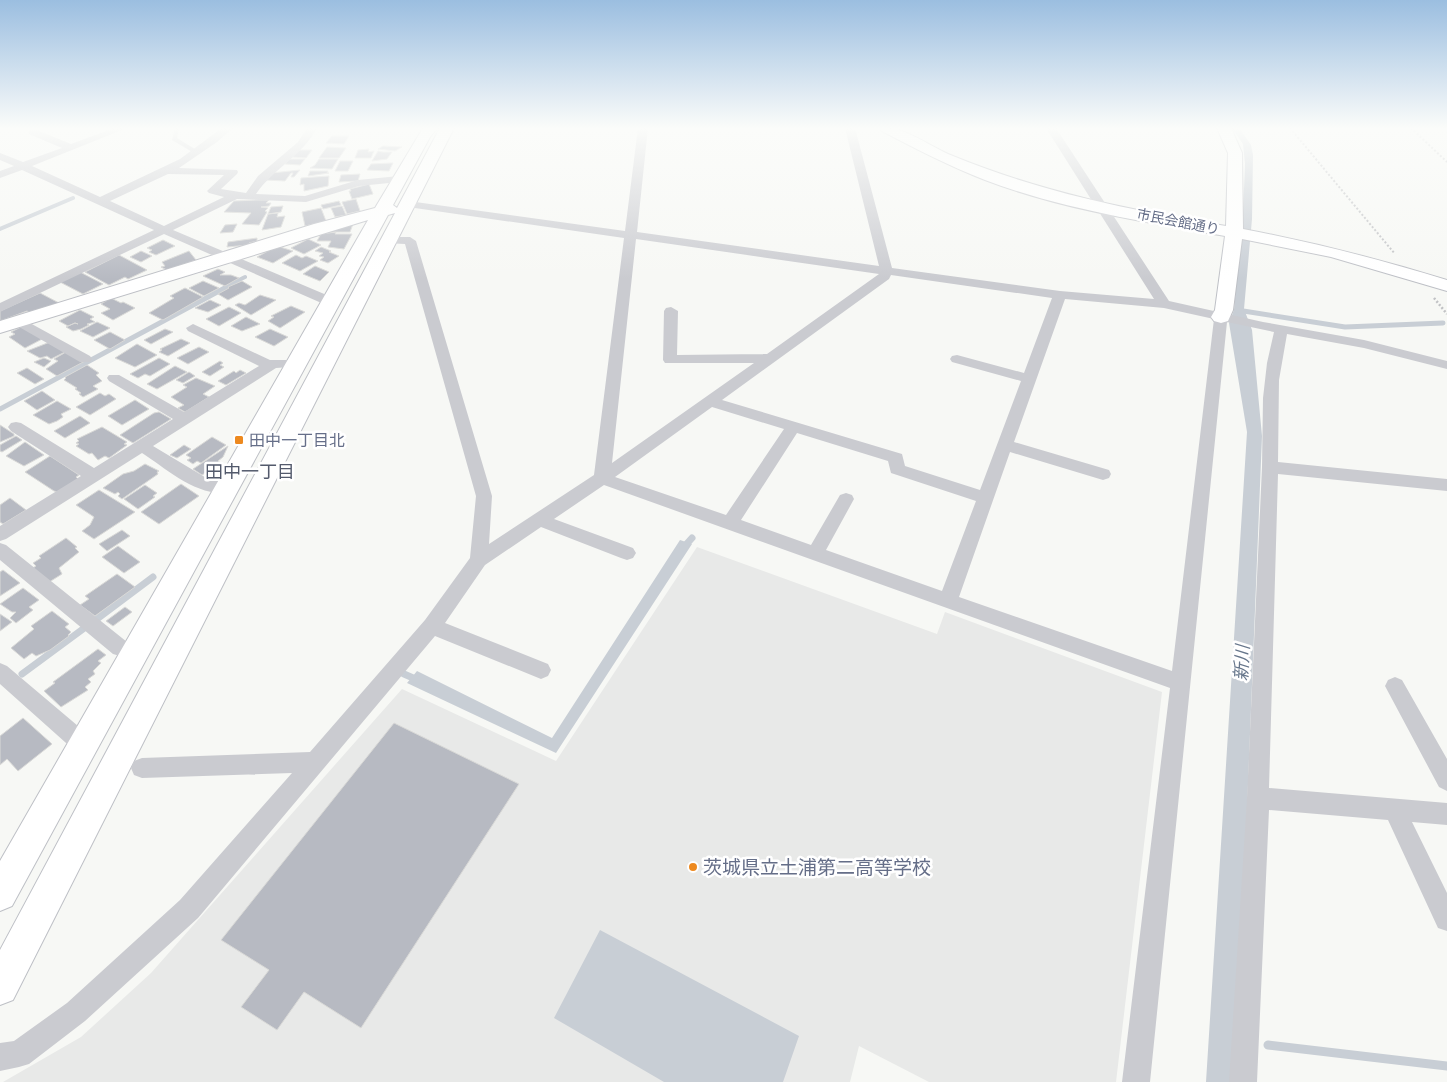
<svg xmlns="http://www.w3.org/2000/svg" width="1447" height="1082" font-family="Rubik,'Noto Sans JP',sans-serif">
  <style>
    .built { fill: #e8e9e8 }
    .water { fill: #c8ced5 }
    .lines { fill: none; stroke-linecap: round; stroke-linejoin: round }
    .stream-far3 { stroke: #c8ced5; stroke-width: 4 }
    .stream-far2 { stroke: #c8ced5; stroke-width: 5 }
    .stream-far1 { stroke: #c8ced5; stroke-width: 7 }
    .stream { stroke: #c8ced5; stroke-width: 9 }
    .building { fill: #b7bac2; stroke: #d9d9d7 }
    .secondary-casing { stroke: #bec0c6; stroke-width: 2 }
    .path-far1 { stroke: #c1c2c5; stroke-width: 2; stroke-dasharray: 2 2; stroke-linecap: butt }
    .path { stroke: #c1c2c5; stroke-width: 2.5; stroke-dasharray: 2 2; stroke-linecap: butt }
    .lane { fill: #cacbd0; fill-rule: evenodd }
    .street { fill: #cacbd0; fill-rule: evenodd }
    .secondary { fill: #fff; fill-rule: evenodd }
    .poi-dot { fill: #ed891f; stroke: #fff; stroke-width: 2 }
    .labels { text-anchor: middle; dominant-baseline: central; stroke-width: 5; stroke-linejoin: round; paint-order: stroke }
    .far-street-label { font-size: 14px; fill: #656e88; stroke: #fff }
    .poi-label { font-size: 16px; fill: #656e88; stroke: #fff; text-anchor: start }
    .neighbourhood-label { font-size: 18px; fill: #535a6c; stroke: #fff }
    .water-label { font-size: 18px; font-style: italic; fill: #66768b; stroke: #fff }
    .near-poi-label { font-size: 19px; fill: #656e88; stroke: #fff; text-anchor: start }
  </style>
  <rect width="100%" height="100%" fill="#f7f8f5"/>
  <path class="built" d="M697 547 937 634 945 612 1162 692 1116 1082H929L859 1046 850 1082H3L81 1037 151 973 402 689 556 761Z"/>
  <path class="water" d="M1232 128H1239L1251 145 1253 155 1252 219 1244 309 1252 330 1262 436 1236 1082H1206L1247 432 1229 323 1234 310 1243 213 1245 164 1243 144Z
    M680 540 692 544 556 753 407 683 417 671 552 738Z
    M600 930 799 1036 783 1082H664L554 1018Z"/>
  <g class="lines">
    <path class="stream-far3" d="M0 229 73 198
      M231 284 245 277"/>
    <path class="stream-far2" d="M1237 310 1345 327 1443 323
      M0 409 234 283"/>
    <path class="stream-far1" d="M683 548 692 538
      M97 619 153 577
      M22 674 83 629
      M404 674 420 681"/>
    <path class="stream" d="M1268 1045 1447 1066"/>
  </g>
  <path class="building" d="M332 136H349L344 144 326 143Z
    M383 146 402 147 395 151 378 149Z
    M327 147 346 148 339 158H319Z
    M369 149 368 152 374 151 371 158H355L358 150Z
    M298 150H312L306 158 292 157Z
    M378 151 383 152H392L387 159 372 161Z
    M289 159H305L300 165 285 164Z
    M319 159H338L332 169 310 168 315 165Z
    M340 161H353L348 171H335Z
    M391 163H393L389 171 367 170 371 164Z
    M300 170 294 177H291L293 173H291L285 181 266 180 271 173Z
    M310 171H328L327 173H329L308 176Z
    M360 174 358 181 339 182 341 175Z
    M329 176 328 186 304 191V184L300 185 301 178Z
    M369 184 373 194 352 199 349 191H351L350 189Z
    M356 199 360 211 347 214 342 202Z
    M256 200H269L266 203H271L269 206 261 207 268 208 265 211 267 212 259 225 242 224 251 213 224 212 234 201Z
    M339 201 341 205 323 209 321 205Z
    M283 206 281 212 268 214 271 207Z
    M342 206 346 215 335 217 331 208Z
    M321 208 326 221 305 226 302 212Z
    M278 213 277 217 285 216 281 227 262 230 268 214Z
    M237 224 233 232 220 233 225 225Z
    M353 224 350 232H329Z
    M336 232 335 234H352L344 249 328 247 331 241H317L321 234Z
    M257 238V241L249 243 248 245 227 247 228 242Z
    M308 239 321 245 304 254 291 248Z
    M163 240 175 246 156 255 149 252 152 250 147 248Z
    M277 246 293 251 273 263 257 257Z
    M321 247 331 251 329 252 339 256 328 263 320 260 324 257 319 256 323 253 315 251Z
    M141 251 152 256 141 262 130 257Z
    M189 251 196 260 167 270 161 267 165 266 162 262Z
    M119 255 147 270 128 279 125 277 109 285 85 272Z
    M296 255 302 258 306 256 318 261 300 271 282 263Z
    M315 266 329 272 320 281 303 274Z
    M218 269 225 272 220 275H231L239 278 225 286 203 276Z
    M80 272 103 284 83 294 60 282Z
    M203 281 219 288 204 296 189 288Z
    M242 281 252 287 228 300 218 294 229 288 228 287Z
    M185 288 203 297 163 320 149 313 174 298 170 296Z
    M40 293 59 303 29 312 27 311 0 321V311Z
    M260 295 276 300 251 315 235 305 239 303 245 305Z
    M111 298 121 303 123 302 135 308 113 320 101 313 110 309 101 304Z
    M210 300 221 305 208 312 195 308Z
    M291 306 305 312 280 328 268 321 274 317 271 316Z
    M229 307 241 313 219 326 206 319Z
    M80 310 94 317 90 319 95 322 87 324 89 325 81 329 73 331 66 327 75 323 78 324 75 323 68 326 59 321Z
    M246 317 260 324 242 331 231 326Z
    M97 322 110 328 93 337 80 331Z
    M23 326 44 338 25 348 9 337 15 334 11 332Z
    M165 329 173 332 151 344 144 340Z
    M270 329 288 337 274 346 255 337Z
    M110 332 125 340 110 349 94 340Z
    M181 339 190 343 168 356 159 352 162 350 160 349Z
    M50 342 67 351 51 359 47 356 40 358 27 351Z
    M137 344 157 355 135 367 115 358Z
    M199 347 209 352 188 364 177 358Z
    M66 352 85 361 57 376 46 369 58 361 54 359Z
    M44 358 51 361 44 367 34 362Z
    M159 358 170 364 150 376 145 374 138 378 130 374Z
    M220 361 223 363 220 365 224 367 210 376 202 372Z
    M87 365 99 373 96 375 102 381 93 386 98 389 83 397 79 394 81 393 75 389 77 388 64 380 66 378 65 377Z
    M175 366 187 372 157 389 147 384Z
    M27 368 44 379 35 384 17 373Z
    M240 370 246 373 226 385 218 381 234 371 236 373Z
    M189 372 195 376 183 383 176 380Z
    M196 378 215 386 203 394 209 397 185 412 178 408 184 405 171 397 187 387 183 385Z
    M42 391 55 400 37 410 24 401Z
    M100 393 105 396 109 394 116 399 90 415 76 407Z
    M135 400 149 409 122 425 108 416Z
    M57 401 71 409 61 414 63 417 57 421 49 424 33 415Z
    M159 412 171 419 133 443 120 435 154 413Z
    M80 416 90 423 65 438 54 431Z
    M0 425 14 434V436L0 442Z
    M102 427 127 442 124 444 127 445 109 458 105 456 98 460 92 453 89 454 76 446 79 444 76 443 79 441 77 439Z
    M16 436 22 440 2 452 0 451V445Z
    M212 437 226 445 201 463 197 461 193 464 187 460 191 458 186 455Z
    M25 442 44 455 24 466 6 456Z
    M184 445 191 449 177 458 170 455Z
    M228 446 223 457 218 461 221 463 202 475 193 469Z
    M50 456 79 475 76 477 78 479 58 492 54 491 25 472Z
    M145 464 159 471 157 472 158 474 122 499 118 496 120 494 118 492 115 494 103 488 123 474 134 471Z
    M181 484 199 496 159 524 141 512Z
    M145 485 157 493 153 496 155 497 138 509 124 499Z
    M99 490 135 512 94 539 82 531 90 525 94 517 76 505Z
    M10 498 26 510 3 524 0 522V505Z
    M122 530 130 536 107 551 99 544Z
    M66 538 77 547 75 548 79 552 59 568 62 574 46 584 30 570 36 566 33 563 41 558 39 556Z
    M118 546 140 562 124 573 102 557Z
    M3 570 20 583 0 596V572Z
    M117 574 135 587 95 616 80 605 89 599 85 596Z
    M23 588 39 600 29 607 33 610 16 623 10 618 16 612H12L0 604Z
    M125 607 132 612 113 626 106 621Z
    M52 611 69 624 65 627 71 632 68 635 69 636 50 650 36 656 32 653 24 659 11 648 34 629 31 626Z
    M0 614 12 622 0 631Z
    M98 649 106 655 98 661 101 663 93 671 95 674 88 679 91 682 85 687 88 690 61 707 44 691 55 683 53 682Z
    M23 718 52 744 18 771 7 759 0 765V736Z
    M394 723 519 784 361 1028 304 992 277 1030 241 1007 269 970 221 940Z"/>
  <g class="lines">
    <defs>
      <path id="secondary" d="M423 128H437L430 137 393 205 397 208 440 128H454L13 1000 0 1005V950L395 213 388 215 12 906 0 911V861L368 220 0 333V321L314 224 375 208Z
        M880 128C906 126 929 147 953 156 1043 193 1131 210 1226 226L1228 153 1217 128H1231L1242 153 1243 229C1312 242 1379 259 1447 280V291L1331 257 1242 239 1233 310 1228 321 1221 323 1214 321 1211 317 1215 310 1225 236C1145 222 1061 209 985 180 949 166 916 149 882 131Z"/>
    </defs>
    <use href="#secondary" class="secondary-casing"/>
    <path class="path-far1" d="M1290 128 1395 254
      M1411 128 1447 162"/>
    <path class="path" d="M1434 298 1447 314"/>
    <path class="lane" d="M175 128H179L177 138 198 151V153H194L172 140Z"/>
    <path class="street" d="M114 128H127L32 166 100 197 180 159 222 128H233L217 142 179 168 237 170 238 172 237 174 221 189 246 193 258 176 298 142 307 128H317C303 155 273 169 256 194L305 196 358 180 399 176 404 179 399 182 359 186 306 202 237 199 173 230 336 299 338 302 336 305H326L164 234 0 312V303L154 230 22 170 0 178V171L14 166 0 160V153L23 162 62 148 29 134V130H37L71 144ZM168 174 224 175 207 191 209 193 224 197 164 226 110 201Z
      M638 128H648L637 232 879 266 845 128H855L892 268 1060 291 1154 299 1046 128H1056L1169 301 1263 322 1364 340 1447 361V369L1364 348 1287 334 1279 380 1278 462 1447 479V491L1278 474 1269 788 1447 803V825L1412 822 1447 893V931L1438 928 1388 820 1269 810 1257 1082H1229L1247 798 1262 467 1263 398 1267 363 1274 332 1227 322 1150 1082H1122L1170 688 604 485 554 519 633 548 636 553 633 558 627 560 621 558 541 527 485 565 445 623 548 664 551 670 548 676 541 679 435 636 198 918 85 1021 29 1064 19 1067 0 1071V1043L14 1041 67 1003 180 900 292 773 142 778 134 775 131 768 134 761 142 758 310 752 425 620 470 558 476 496 405 244 385 243 383 240 385 237H410L416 241 492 496 489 544 594 475 624 238 408 207 402 204 408 201 625 231ZM636 239 879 274 767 354 677 355 678 311 671 307 666 308 664 311 663 360 665 363H754L612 463ZM891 275 1052 298 1024 373 957 355 952 356 950 359 952 362 1021 381 980 490 905 466 902 454 722 400 889 279ZM1065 299 1164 308 1214 319 1172 671 959 597 1010 452 1103 480 1109 478 1111 474 1109 470 1014 442ZM712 407 784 429 726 515 615 477ZM797 433 888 461 891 473 976 501 942 591 826 550 854 499 852 495 846 493 840 495 811 545 741 520Z
      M19 317 90 356 92 359 90 362H80L14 324 12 321Z
      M193 324 270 360H303L305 363 303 366 276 368 153 446 208 479 234 483 236 487 234 491C201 501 167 469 142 453L6 539 0 541V526L81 476 11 431 8 427 11 423 16 422 21 423 94 468 173 419 109 381 107 378 109 375H119L184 412 259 366 188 331 186 328Z
      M0 543 6 545 127 642 130 648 127 654 120 656 113 654 0 560Z
      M0 663 7 666 91 737 94 744 91 751 83 754 75 751 0 684Z
      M1395 677 1402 680 1447 759V791L1439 787 1385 686 1388 680Z"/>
    <use href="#secondary" class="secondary"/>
  </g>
  <linearGradient id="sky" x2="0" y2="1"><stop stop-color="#9bbee0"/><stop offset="0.46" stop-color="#fbfcfa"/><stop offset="1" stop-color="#fbfcfa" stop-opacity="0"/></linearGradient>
  <rect width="1447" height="279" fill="url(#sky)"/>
  <g class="poi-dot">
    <rect x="234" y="435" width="10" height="10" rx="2.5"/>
    <circle cx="693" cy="867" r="5"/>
  </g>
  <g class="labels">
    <g class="far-street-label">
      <text transform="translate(1178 222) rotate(11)">市民会館通り</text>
    </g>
    <g class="poi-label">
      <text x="249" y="440">田中一丁目北</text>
    </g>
    <g class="neighbourhood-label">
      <text x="250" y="472">田中一丁目</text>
    </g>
    <g class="water-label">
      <text transform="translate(1242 663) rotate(-87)">新川</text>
    </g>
    <g class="near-poi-label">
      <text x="703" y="867">茨城県立土浦第二高等学校</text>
    </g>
  </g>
</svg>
